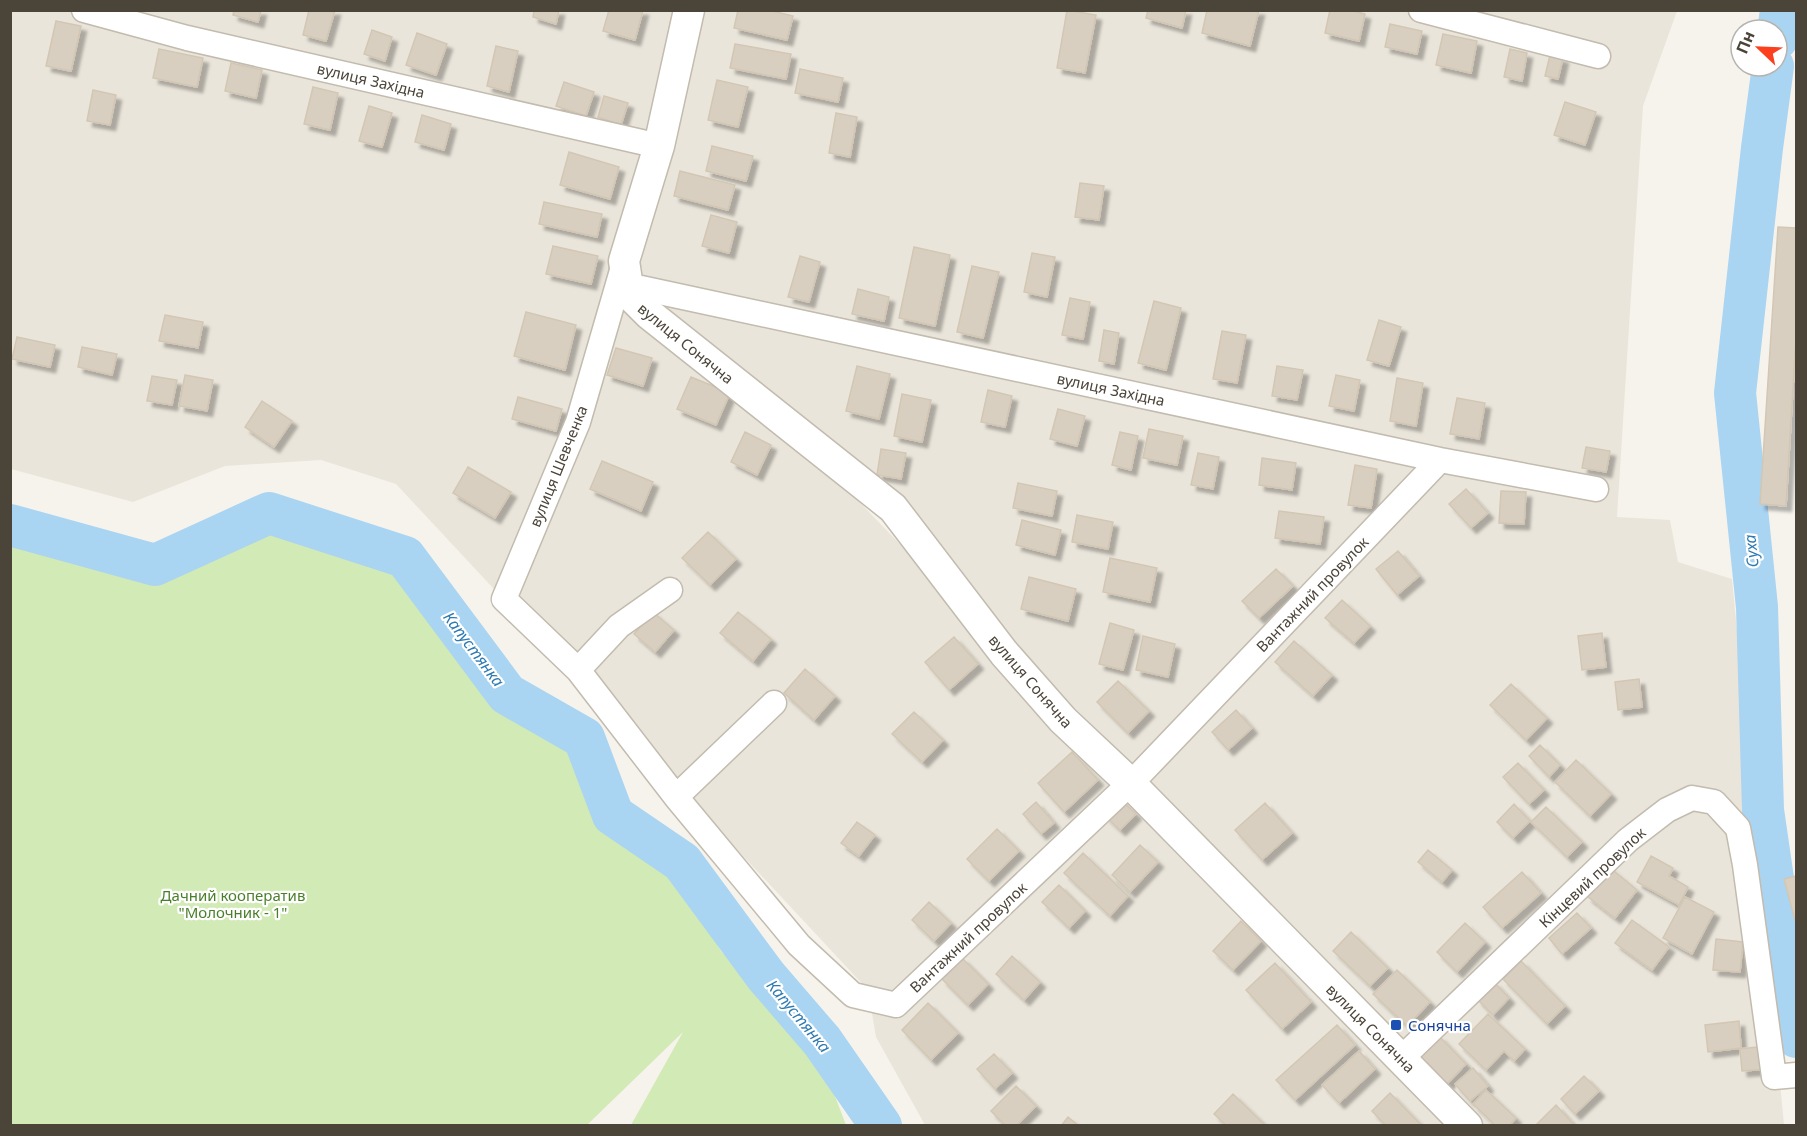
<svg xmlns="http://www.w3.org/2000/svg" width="1807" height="1136" font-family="'Noto Sans',sans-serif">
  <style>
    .residential { fill: #eae5da }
    .green { fill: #d2eab5 }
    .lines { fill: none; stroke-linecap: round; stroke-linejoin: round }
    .river { stroke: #a9d4f2; stroke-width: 42 }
    .building { fill: #d8cfc1; stroke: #d3c7b4; stroke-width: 1.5; filter: url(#shadow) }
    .minor-casing { stroke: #c2bbae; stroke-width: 27 }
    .tertiary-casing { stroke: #c2bbae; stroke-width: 33 }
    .minor { stroke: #fff; stroke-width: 24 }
    .tertiary { stroke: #fff; stroke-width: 30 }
    .transit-dot { fill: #1a4fb4; stroke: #fff; stroke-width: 2 }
    .labels { text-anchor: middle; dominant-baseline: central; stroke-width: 4.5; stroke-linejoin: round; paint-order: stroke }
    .street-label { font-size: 15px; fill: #4b4439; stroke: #fff }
    .park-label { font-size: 15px; fill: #4a7f2a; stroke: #fff }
    .transit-label { font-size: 15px; fill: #164399; stroke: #fff; text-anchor: start }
    .water-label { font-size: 16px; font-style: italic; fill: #2e7ab2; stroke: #fff }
  </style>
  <defs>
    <filter id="shadow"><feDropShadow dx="5.5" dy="5.5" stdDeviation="1.5" flood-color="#0004"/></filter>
  </defs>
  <rect width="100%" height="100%" fill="#f6f3ec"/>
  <path class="residential" d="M10 11H682L609 280 812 453 923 568 1448 1125H925L876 1037 868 990 396 484 321 460 225 466 133 502 11 469Z
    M695 11H1677L1643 106 1617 517 1670 520 1678 562 1732 579 1784 1125H1471L1074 720 924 536 656 312 633 263Z"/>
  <path class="green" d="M265 533 394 570 492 702 574 752 599 825 675 876 721 951 819 1054 846 1125H631L683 1032 587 1125H11V543L162 578Z"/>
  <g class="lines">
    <path class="river" d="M1777 39 1781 10
      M1773 66 1762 148 1735 393 1757 607 1763 810 1796 1037
      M10 525 155 565 269 513 405 557 507 694 584 738 613 815 682 862 766 976 822 1041 881 1126"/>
  </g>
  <path class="building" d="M234 10H261L258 22 233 15Z
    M309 10H335L326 41 303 35Z
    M534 10H559L556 24 533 17Z
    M609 10H643L635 40 603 31Z
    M738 10H768L793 16 787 40 734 28Z
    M1067 10 1096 15 1085 73 1057 68Z
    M1148 10H1186L1182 28 1146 18Z
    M1207 10H1259L1250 46 1202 33Z
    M1330 10H1350L1365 14 1359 41 1325 33Z
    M56 21 81 26 71 71 46 66Z
    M1390 24 1422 31 1417 54 1385 47Z
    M372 30 392 37 385 61 364 54Z
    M417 33 447 44 436 75 406 65Z
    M1443 34 1477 41 1471 73 1436 65Z
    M735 44 791 54 786 79 730 68Z
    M496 46 518 51 509 92 487 86Z
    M159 49 203 58 197 87 153 78Z
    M1510 49 1527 53 1522 81 1504 77Z
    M1550 55 1563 58 1558 79 1545 76Z
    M231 63 262 70 256 98 225 91Z
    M800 69 843 78 838 102 795 93Z
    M717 80 748 87 738 127 708 120Z
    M564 82 594 92 586 116 556 106Z
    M313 87 338 93 330 130 304 124Z
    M93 90 116 95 110 125 87 121Z
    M604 96 628 103 621 125 598 117Z
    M1565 102 1596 112 1585 145 1554 135Z
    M369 106 392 113 382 147 359 141Z
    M836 113 857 117 850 157 829 153Z
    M422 115 451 124 444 150 415 142Z
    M712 146 753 156 746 181 706 171Z
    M569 152 619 167 610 199 560 185Z
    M680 171 735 185 728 210 674 196Z
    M1080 183 1104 186 1099 220 1075 217Z
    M544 202 602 214 597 237 539 224Z
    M711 215 737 222 729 253 702 246Z
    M1778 227 1796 228V337L1786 506 1760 504Z
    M553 246 598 256 591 284 546 274Z
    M914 247 950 255 935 326 899 318Z
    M1032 253 1055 257 1047 297 1024 292Z
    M800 256 820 262 809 302 788 297Z
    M972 266 999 272 983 338 957 332Z
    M858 289 889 297 884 321 852 314Z
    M1070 298 1090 302 1083 339 1062 335Z
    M1154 301 1181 308 1166 370 1138 363Z
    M526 312 576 325 565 370 514 356Z
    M165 315 203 322 198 348 159 341Z
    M1379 320 1401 327 1389 366 1367 360Z
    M1104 330 1119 333 1114 364 1099 361Z
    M1222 331 1246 335 1237 383 1213 379Z
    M17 337 55 345 50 367 12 359Z
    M82 347 117 354 112 375 78 367Z
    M616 348 652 358 643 386 607 375Z
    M857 366 890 374 879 419 846 411Z
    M1277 366 1303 370 1297 400 1272 396Z
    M185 375 213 380 207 411 179 406Z
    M1336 375 1360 380 1354 411 1329 406Z
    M152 376 177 380 172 405 147 401Z
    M691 377 730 393 716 425 677 409Z
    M1397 378 1423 383 1416 426 1390 421Z
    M988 390 1012 396 1005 427 981 422Z
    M902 394 931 400 922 442 894 436Z
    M518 397 562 409 556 431 512 419Z
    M1457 398 1485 403 1479 439 1450 434Z
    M262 401 292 421 274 447 245 427Z
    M1058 409 1085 416 1077 446 1050 439Z
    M1149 429 1183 436 1177 465 1143 458Z
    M745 432 771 445 757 475 731 462Z
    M1120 432 1138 436 1131 470 1112 465Z
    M1586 447 1610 451 1606 472 1582 468Z
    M881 449 906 453 901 479 877 475Z
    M1198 453 1219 457 1213 489 1191 485Z
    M1262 458 1296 463 1292 490 1259 485Z
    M602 461 653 482 641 511 590 489Z
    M1355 465 1377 469 1371 508 1348 505Z
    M468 467 511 492 495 518 453 493Z
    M1018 483 1057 491 1052 516 1013 508Z
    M1466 489 1488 513 1471 528 1449 504Z
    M1501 491 1526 492 1524 524 1499 523Z
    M1279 511 1324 517 1320 544 1275 538Z
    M1077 515 1113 522 1108 549 1072 542Z
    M1022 520 1061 530 1055 555 1016 545Z
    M708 532 736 559 710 585 682 558Z
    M1398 551 1419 576 1397 595 1376 569Z
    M1110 558 1157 568 1150 602 1103 592Z
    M1276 569 1293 586 1259 618 1242 601Z
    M1029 577 1076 589 1068 621 1021 609Z
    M1342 600 1370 626 1354 643 1325 618Z
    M653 612 674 630 655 652 634 634Z
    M738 612 771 639 753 661 720 633Z
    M1110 623 1134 630 1123 670 1099 664Z
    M1602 633 1606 667 1582 670 1578 636Z
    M1143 636 1175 644 1168 677 1136 670Z
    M954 637 978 664 949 690 925 662Z
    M1294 641 1332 675 1313 696 1275 662Z
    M805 669 835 696 814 720 784 693Z
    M1639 679 1642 707 1618 710 1615 682Z
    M1118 681 1149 711 1128 733 1097 702Z
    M1511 684 1547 718 1526 740 1490 705Z
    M1236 710 1252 728 1228 750 1212 732Z
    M914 712 943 740 922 762 892 734Z
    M1540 745 1560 765 1549 777 1529 756Z
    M1072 752 1098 780 1064 812 1038 783Z
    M1576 760 1611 794 1590 816 1555 782Z
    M1518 763 1544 790 1529 804 1503 777Z
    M1121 800 1136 814 1120 830 1105 816Z
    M1036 802 1054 823 1041 834 1023 814Z
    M1265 803 1292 833 1262 860 1235 830Z
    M1514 804 1530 821 1513 838 1497 822Z
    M1546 807 1582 842 1567 857 1531 822Z
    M857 822 875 835 859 856 841 843Z
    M997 829 1019 851 989 881 967 859Z
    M1140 845 1158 862 1130 892 1112 875Z
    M1428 850 1452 870 1442 882 1418 862Z
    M1083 853 1128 896 1110 916 1064 873Z
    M1651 856 1673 868 1669 876 1688 887 1679 905 1637 882Z
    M1609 867 1637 890 1615 918 1587 896Z
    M1522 872 1541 893 1502 928 1483 907Z
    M1796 876V924L1784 879Z
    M1059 885 1085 911 1069 928 1042 902Z
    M1685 897 1714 912 1692 954 1663 938Z
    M929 902 951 923 934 941 912 920Z
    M1577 913 1591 928 1562 954 1549 938Z
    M1632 920 1669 947 1652 970 1615 943Z
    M1241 921 1261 941 1233 970 1213 951Z
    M1465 923 1485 942 1457 972 1437 952Z
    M1351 932 1388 968 1370 986 1333 951Z
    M1716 939 1743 942 1740 972 1713 970Z
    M1012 956 1040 982 1024 1000 996 974Z
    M962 958 988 984 968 1005 942 979Z
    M1521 961 1565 1006 1547 1024 1503 979Z
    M1275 963 1311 1002 1282 1029 1246 990Z
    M1397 970 1430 1002 1407 1026 1373 994Z
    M1494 982 1509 998 1493 1015 1477 999Z
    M928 1003 958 1033 931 1060 902 1030Z
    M1488 1014 1525 1049 1514 1061 1504 1051 1486 1070 1459 1044Z
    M1739 1021 1741 1048 1708 1052 1705 1025Z
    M1337 1025 1355 1045 1295 1100 1276 1080Z
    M1439 1036 1466 1064 1447 1084 1419 1056Z
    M1766 1046 1769 1069 1742 1071 1740 1049Z
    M1359 1051 1375 1069 1339 1103 1322 1085Z
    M994 1054 1012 1073 995 1089 977 1069Z
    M1473 1068 1488 1086 1470 1101 1455 1084Z
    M1584 1076 1599 1091 1575 1114 1561 1099Z
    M1016 1086 1036 1106 1016 1126H1006L991 1111Z
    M1486 1090 1516 1118 1509 1126H1496L1473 1104Z
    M1390 1093 1420 1124 1419 1126H1386L1372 1111Z
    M1233 1094 1266 1126H1227L1214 1114Z
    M1556 1105 1575 1126H1535Z
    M1068 1117 1079 1126H1061Z"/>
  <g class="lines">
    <defs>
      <path id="minor" d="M84 10 187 38 659 146
        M1421 10 1598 56
        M623 267 578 422 504 599 578 670 676 797 799 945 853 995 896 1005 1123 790 1128 781 1140 774 1440 460
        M629 294 641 288 1440 460 1596 489
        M578 670 619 626 670 590
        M676 797 774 703
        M1403 1061 1408 1052 1628 840 1667 810 1692 798 1714 802 1738 828 1745 865 1774 1077 1796 1075"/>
      <path id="tertiary" d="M689 10 659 146 624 261 629 294 649 314 893 508 1004 653 1063 720 1128 781 1467 1126"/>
    </defs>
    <use href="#minor" class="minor-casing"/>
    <use href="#tertiary" class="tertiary-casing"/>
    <use href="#minor" class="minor"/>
    <use href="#tertiary" class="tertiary"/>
  </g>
  <rect class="transit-dot" x="1390" y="1019" width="12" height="12" rx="3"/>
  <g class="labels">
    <g class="street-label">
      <text transform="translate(371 80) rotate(13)">вулиця Західна</text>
      <text transform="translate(686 343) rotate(39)">вулиця Сонячна</text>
      <text transform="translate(1111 389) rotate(12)">вулиця Західна</text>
      <text transform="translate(558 466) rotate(-68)">вулиця Шевченка</text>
      <text transform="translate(1312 594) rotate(-46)">Вантажний провулок</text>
      <text transform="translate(1031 681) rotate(49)">вулиця Сонячна</text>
      <text transform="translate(1592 877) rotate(-43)">Кінцевий провулок</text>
      <text transform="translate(968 937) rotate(-43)">Вантажний провулок</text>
      <text transform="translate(1371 1028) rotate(45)">вулиця Сонячна</text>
    </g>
    <g class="park-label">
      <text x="233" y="895">Дачний кооператив<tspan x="233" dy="17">"Молочник - 1"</tspan></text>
    </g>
    <g class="transit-label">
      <text x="1408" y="1025">Сонячна</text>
    </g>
    <g class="water-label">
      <text transform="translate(1751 551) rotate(-96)">Суха</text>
      <text transform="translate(474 649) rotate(53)">Капустянка</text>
      <text transform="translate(799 1016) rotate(50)">Капустянка</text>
    </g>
  </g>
  <rect width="1807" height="1136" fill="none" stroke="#4b4439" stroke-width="24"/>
  <g transform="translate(1759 48) rotate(293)"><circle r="28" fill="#ffffff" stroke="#b7b4b0" stroke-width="1.5"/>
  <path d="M0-4.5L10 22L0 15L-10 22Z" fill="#fc3f1d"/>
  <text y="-9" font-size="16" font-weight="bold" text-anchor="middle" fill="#4b4439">Пн</text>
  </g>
</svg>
